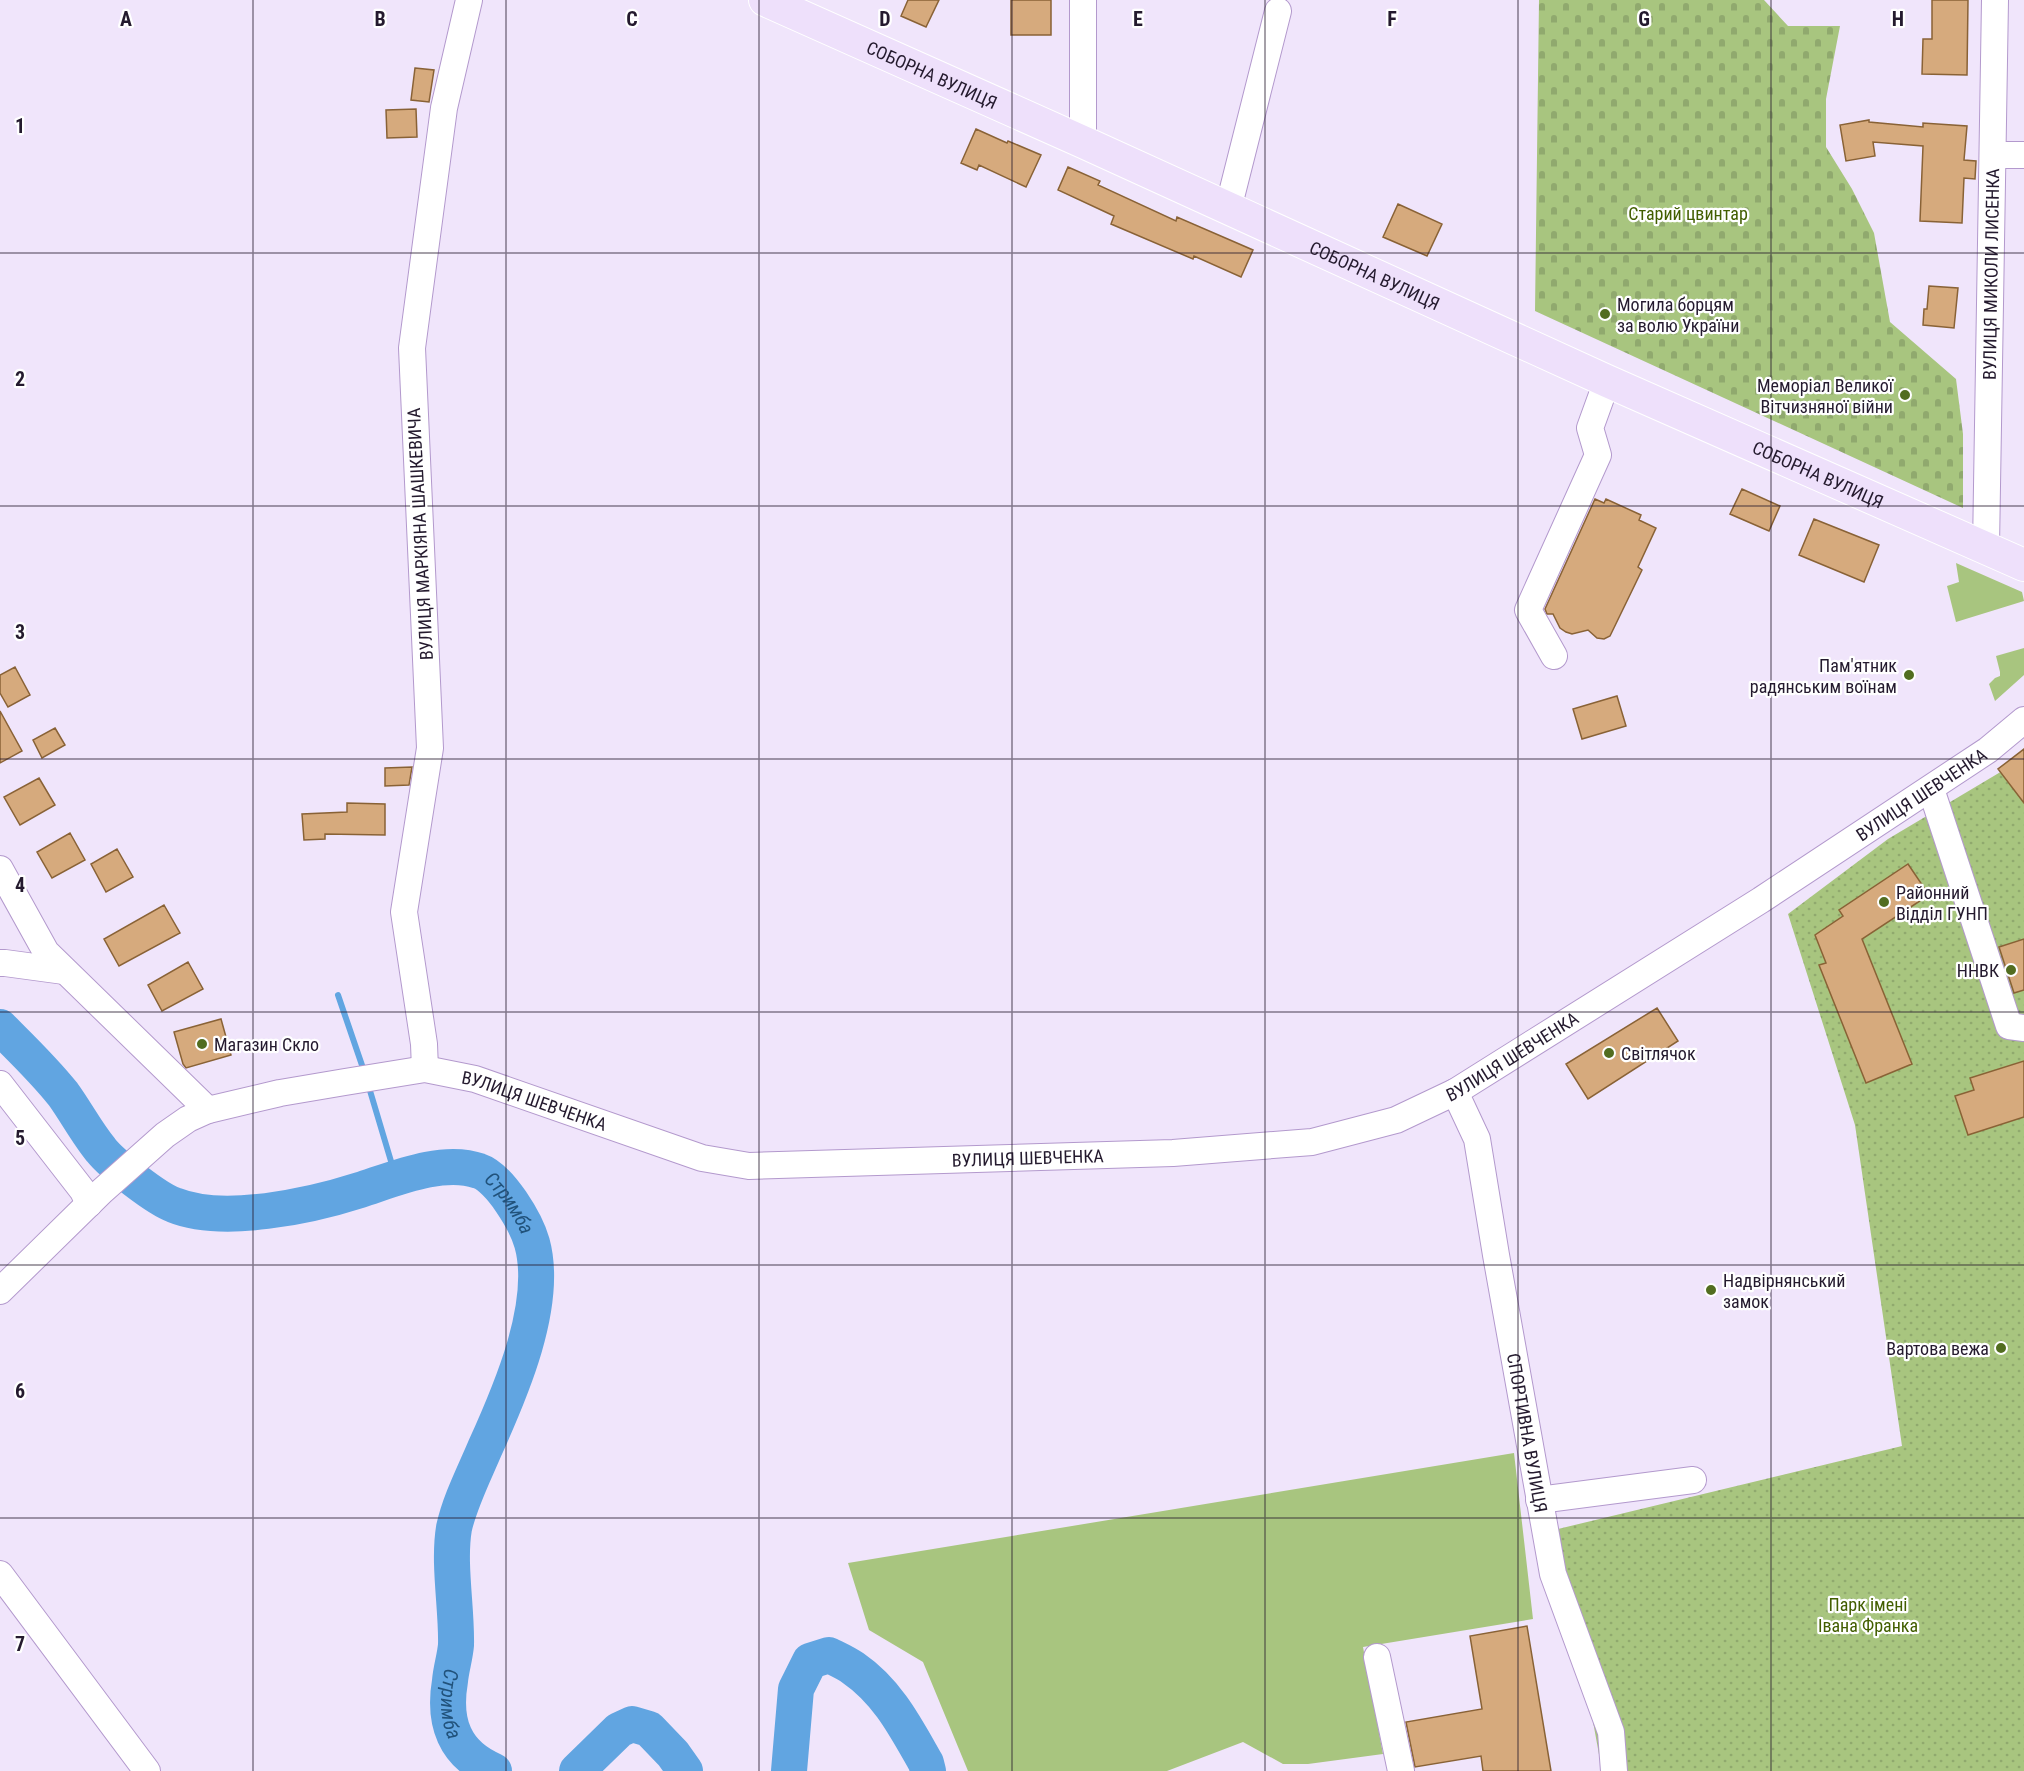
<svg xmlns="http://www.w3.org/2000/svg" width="2024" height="1771" font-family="'Roboto Condensed',sans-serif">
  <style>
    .grass { fill: #a8c57f }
    .cemetery { fill: url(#cemetery-stones) }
    .park { fill: url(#park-dots) }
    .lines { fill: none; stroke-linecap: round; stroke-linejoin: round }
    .stream { stroke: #61a5e1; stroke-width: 6 }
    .river { stroke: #61a5e1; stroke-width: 36 }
    .building { fill: #d6aa7d; stroke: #896236; stroke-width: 1.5 }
    .minor-casing { stroke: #b399cd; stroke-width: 28 }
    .major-casing { stroke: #fff; stroke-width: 34 }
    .minor { stroke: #fff; stroke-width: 26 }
    .major { stroke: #eee0fb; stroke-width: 32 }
    .grid { fill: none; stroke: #241a2e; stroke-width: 1.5; stroke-opacity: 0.55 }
    .poi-dot { fill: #526d20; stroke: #fff; stroke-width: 2 }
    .labels { text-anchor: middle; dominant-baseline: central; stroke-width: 4.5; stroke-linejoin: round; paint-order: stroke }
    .street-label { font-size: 18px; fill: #241a2e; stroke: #fff }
    .park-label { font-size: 18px; fill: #425e00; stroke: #fff }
    .poi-label { font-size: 18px; fill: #241a2e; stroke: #fff; text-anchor: start }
    .water-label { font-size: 20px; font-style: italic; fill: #21527b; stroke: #fff }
    .grid-label { font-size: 20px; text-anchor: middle; font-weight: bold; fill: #241a2e; stroke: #fff; stroke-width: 4.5; stroke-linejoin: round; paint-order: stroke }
  </style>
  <defs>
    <pattern id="cemetery-stones" width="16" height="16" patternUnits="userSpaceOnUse" patternTransform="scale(1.5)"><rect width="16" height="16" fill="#a8c57f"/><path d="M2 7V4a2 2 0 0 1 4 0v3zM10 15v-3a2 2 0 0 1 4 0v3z" fill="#90a96e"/></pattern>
    <pattern id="park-dots" width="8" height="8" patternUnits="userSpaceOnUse" patternTransform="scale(1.5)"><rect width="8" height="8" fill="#a8c57f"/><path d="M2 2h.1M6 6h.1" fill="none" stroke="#90a96e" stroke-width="1.8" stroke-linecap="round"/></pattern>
  </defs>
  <rect width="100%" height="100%" fill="#f0e5fb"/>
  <path class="grass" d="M1956 563 2022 592 2024 601 1956 622 1947 586 1959 582Z
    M2024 648V675L1995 701 1989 684 1995 678 2000 676V672L1996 656Z
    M1514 1453 1533 1619 1363 1647 1383 1754 1308 1764H1283L1243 1742 1167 1771H968L923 1662 869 1630 848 1563Z"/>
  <path class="cemetery" d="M1539 0H1764L1788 26H1840L1826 99V147L1852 189 1874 233 1890 322 1956 379 1963 434V508L1535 311Z"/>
  <path class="park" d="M2024 758V1771H1602L1558 1529 1902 1446 1855 1125 1788 914 1888 839Z"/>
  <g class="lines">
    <path class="stream" d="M338 995 365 1074
      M368 1084 396 1178"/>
    <g class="river">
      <path id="s1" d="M0 1027C22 1049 44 1070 63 1094 76 1112 87 1133 101 1150 112 1164 157 1199 174 1205 223 1225 310 1206 360 1190 394 1179 443 1158 479 1171 500 1178 526 1222 532 1243 549 1304 510 1393 485 1448 474 1474 460 1501 454 1528 448 1564 457 1609 456 1645 455 1657 451 1669 450 1681 443 1722 454 1754 494 1771"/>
      <path d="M577 1771 619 1730 632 1724 649 1729 673 1754 685 1771"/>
      <path d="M789 1771 796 1689 810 1661 829 1655C837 1659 846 1663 853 1668 888 1692 906 1728 926 1763L928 1771"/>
    </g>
  </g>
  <path class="building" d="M908 0H939L926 27 901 16Z
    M1011 0H1051V35H1011Z
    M1932 0H1968L1967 75 1922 74 1923 39H1932Z
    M415 68 434 70 429 102 411 100Z
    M416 109 417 137 387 138 386 110Z
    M1869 120V122L1923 127V123L1967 126 1964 160 1976 161 1975 179 1964 178 1962 223 1920 221 1923 146 1873 142 1875 156 1846 161 1840 125Z
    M976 129 1007 143 1008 141 1041 155 1026 187 979 165 977 170 961 163Z
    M1068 167 1100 181 1098 185 1176 221 1177 217 1253 250 1241 277 1194 256 1193 259 1111 224 1114 216 1058 190Z
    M1398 204 1442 224 1427 256 1383 237Z
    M1929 286 1958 288 1954 328 1923 325 1924 309H1927Z
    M1742 489 1780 506 1769 531 1730 514Z
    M1595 499 1604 503 1606 499 1641 515 1639 520 1656 528 1638 567 1642 570 1610 636 1604 639 1597 638 1588 630 1572 634 1566 632 1560 628 1553 614H1547L1545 609Z
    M1814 519 1879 545 1864 582 1799 555Z
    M15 667 30 695 8 707 0 693V675Z
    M1617 696 1626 726 1582 739 1573 709Z
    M0 711 22 751 0 763Z
    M55 728 65 745 42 758 33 740Z
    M2024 749V803L1998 769Z
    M412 767 409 785 385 786V768Z
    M39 778 55 805 20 825 4 797Z
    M347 803 385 804V835L325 834V839L304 840 302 814 347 812Z
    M70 833 85 860 52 878 37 852Z
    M117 849 133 877 106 892 91 864Z
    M1908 864 1929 895 1862 939 1912 1064 1866 1083 1819 965 1826 963 1815 935 1843 916 1839 910Z
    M164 905 180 933 119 966 104 939Z
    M2024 939V990L2014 993 1999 947Z
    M188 962 203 989 162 1011 148 985Z
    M1657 1008 1678 1041 1588 1099 1566 1064Z
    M221 1019 231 1055 186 1068 183 1064 174 1032Z
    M2024 1061V1117L1968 1135 1955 1096 1974 1090 1970 1078Z
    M1527 1626 1551 1771H1483L1481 1756 1415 1767 1406 1722 1482 1709 1470 1636Z"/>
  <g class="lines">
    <defs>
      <g id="minor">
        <path d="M1083 0V142"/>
        <path d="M1993 155H2024"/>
        <path d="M1228 209 1278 11"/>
        <path id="s2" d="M1986 547 1995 0"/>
        <path d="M1554 656 1528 610 1598 455 1590 428 1607 381"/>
        <path d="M1931 789 2009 1026 2024 1028"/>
        <path d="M0 869 46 952 208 1110"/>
        <path d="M0 963H5L64 971"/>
        <path d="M425 1069 424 1044 404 912 430 748 412 348 444 108 469 0"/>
        <path d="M0 1084 83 1191 89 1204"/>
        <path id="s3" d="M1455 1092 1477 1139 1496 1255 1553 1574 1611 1732 1614 1771"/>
        <path id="s4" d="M0 1291 102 1191 165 1135 188 1119 208 1110 280 1093 345 1082 425 1069 475 1079 702 1158 749 1166 1173 1153 1312 1142 1396 1120 1455 1092 1761 900 1988 750 2024 720"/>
        <path d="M1539 1500 1693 1480"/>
        <path d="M0 1574 147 1771"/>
        <path d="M1377 1657 1401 1771"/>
      </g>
      <g id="major">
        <path id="s5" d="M765 0 1083 142 1607 381 2024 565"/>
      </g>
    </defs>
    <use href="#minor" class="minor-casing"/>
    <use href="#major" class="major-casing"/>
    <use href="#minor" class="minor"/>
    <use href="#major" class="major"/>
  </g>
  <path class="grid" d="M253 0V1771M506 0V1771M759 0V1771M1012 0V1771M1265 0V1771M1518 0V1771M1771 0V1771M0 253H2024M0 506H2024M0 759H2024M0 1012H2024M0 1265H2024M0 1518H2024"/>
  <g class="poi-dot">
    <circle cx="1605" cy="314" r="6"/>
    <circle cx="1905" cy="395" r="6"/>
    <circle cx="1909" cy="675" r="6"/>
    <circle cx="1884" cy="902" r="6"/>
    <circle cx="2011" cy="970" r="6"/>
    <circle cx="202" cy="1044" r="6"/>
    <circle cx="1609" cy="1053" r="6"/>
    <circle cx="1711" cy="1290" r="6"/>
    <circle cx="2001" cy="1348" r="6"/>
  </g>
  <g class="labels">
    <g class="street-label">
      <text stroke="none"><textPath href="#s5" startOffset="183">СОБОРНА ВУЛИЦЯ</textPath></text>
      <text stroke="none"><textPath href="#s2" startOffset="273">ВУЛИЦЯ МИКОЛИ ЛИСЕНКА</textPath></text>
      <text stroke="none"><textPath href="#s5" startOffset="669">СОБОРНА ВУЛИЦЯ</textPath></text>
      <text stroke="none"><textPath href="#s5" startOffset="1155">СОБОРНА ВУЛИЦЯ</textPath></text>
      <text transform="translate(420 534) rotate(-93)">ВУЛИЦЯ МАРКІЯНА ШАШКЕВИЧА</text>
      <text stroke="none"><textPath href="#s4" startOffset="2106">ВУЛИЦЯ ШЕВЧЕНКА</textPath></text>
      <text stroke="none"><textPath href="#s4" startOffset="1620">ВУЛИЦЯ ШЕВЧЕНКА</textPath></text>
      <text stroke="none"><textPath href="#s4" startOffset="612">ВУЛИЦЯ ШЕВЧЕНКА</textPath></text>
      <text stroke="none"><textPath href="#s4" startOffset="1116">ВУЛИЦЯ ШЕВЧЕНКА</textPath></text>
      <text stroke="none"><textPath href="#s3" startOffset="350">СПОРТИВНА ВУЛИЦЯ</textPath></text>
    </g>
    <g class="park-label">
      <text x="1688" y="213">Старий цвинтар</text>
      <text x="1868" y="1604">Парк імені<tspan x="1868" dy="21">Івана Франка</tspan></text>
    </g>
    <g class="poi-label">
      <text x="1617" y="304">Могила борцям<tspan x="1617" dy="21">за волю України</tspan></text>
      <text x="1893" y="385" text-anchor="end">Меморіал Великої<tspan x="1893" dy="21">Вітчизняної війни</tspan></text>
      <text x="1897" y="665" text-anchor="end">Пам'ятник<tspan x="1897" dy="21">радянським воїнам</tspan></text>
      <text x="1896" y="892">Районний<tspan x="1896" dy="21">Відділ ГУНП</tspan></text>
      <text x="1999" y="970" text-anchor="end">ННВК</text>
      <text x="214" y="1044">Магазин Скло</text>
      <text x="1621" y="1053">Світлячок</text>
      <text x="1723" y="1280">Надвірнянський<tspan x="1723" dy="21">замок</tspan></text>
      <text x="1989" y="1348" text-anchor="end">Вартова вежа</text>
    </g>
    <g class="water-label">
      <text stroke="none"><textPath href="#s1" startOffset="609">Стримба</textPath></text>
      <text stroke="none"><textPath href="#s1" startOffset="1132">Стримба</textPath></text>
    </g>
  </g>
  <g class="grid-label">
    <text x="126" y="26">A</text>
    <text x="380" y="26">B</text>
    <text x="632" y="26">C</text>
    <text x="885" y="26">D</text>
    <text x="1138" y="26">E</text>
    <text x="1392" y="26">F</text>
    <text x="1644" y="26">G</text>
    <text x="1898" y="26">H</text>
    <text x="20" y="133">1</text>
    <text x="20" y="386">2</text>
    <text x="20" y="639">3</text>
    <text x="20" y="892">4</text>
    <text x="20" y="1145">5</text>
    <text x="20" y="1398">6</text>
    <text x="20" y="1651">7</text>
  </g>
</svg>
